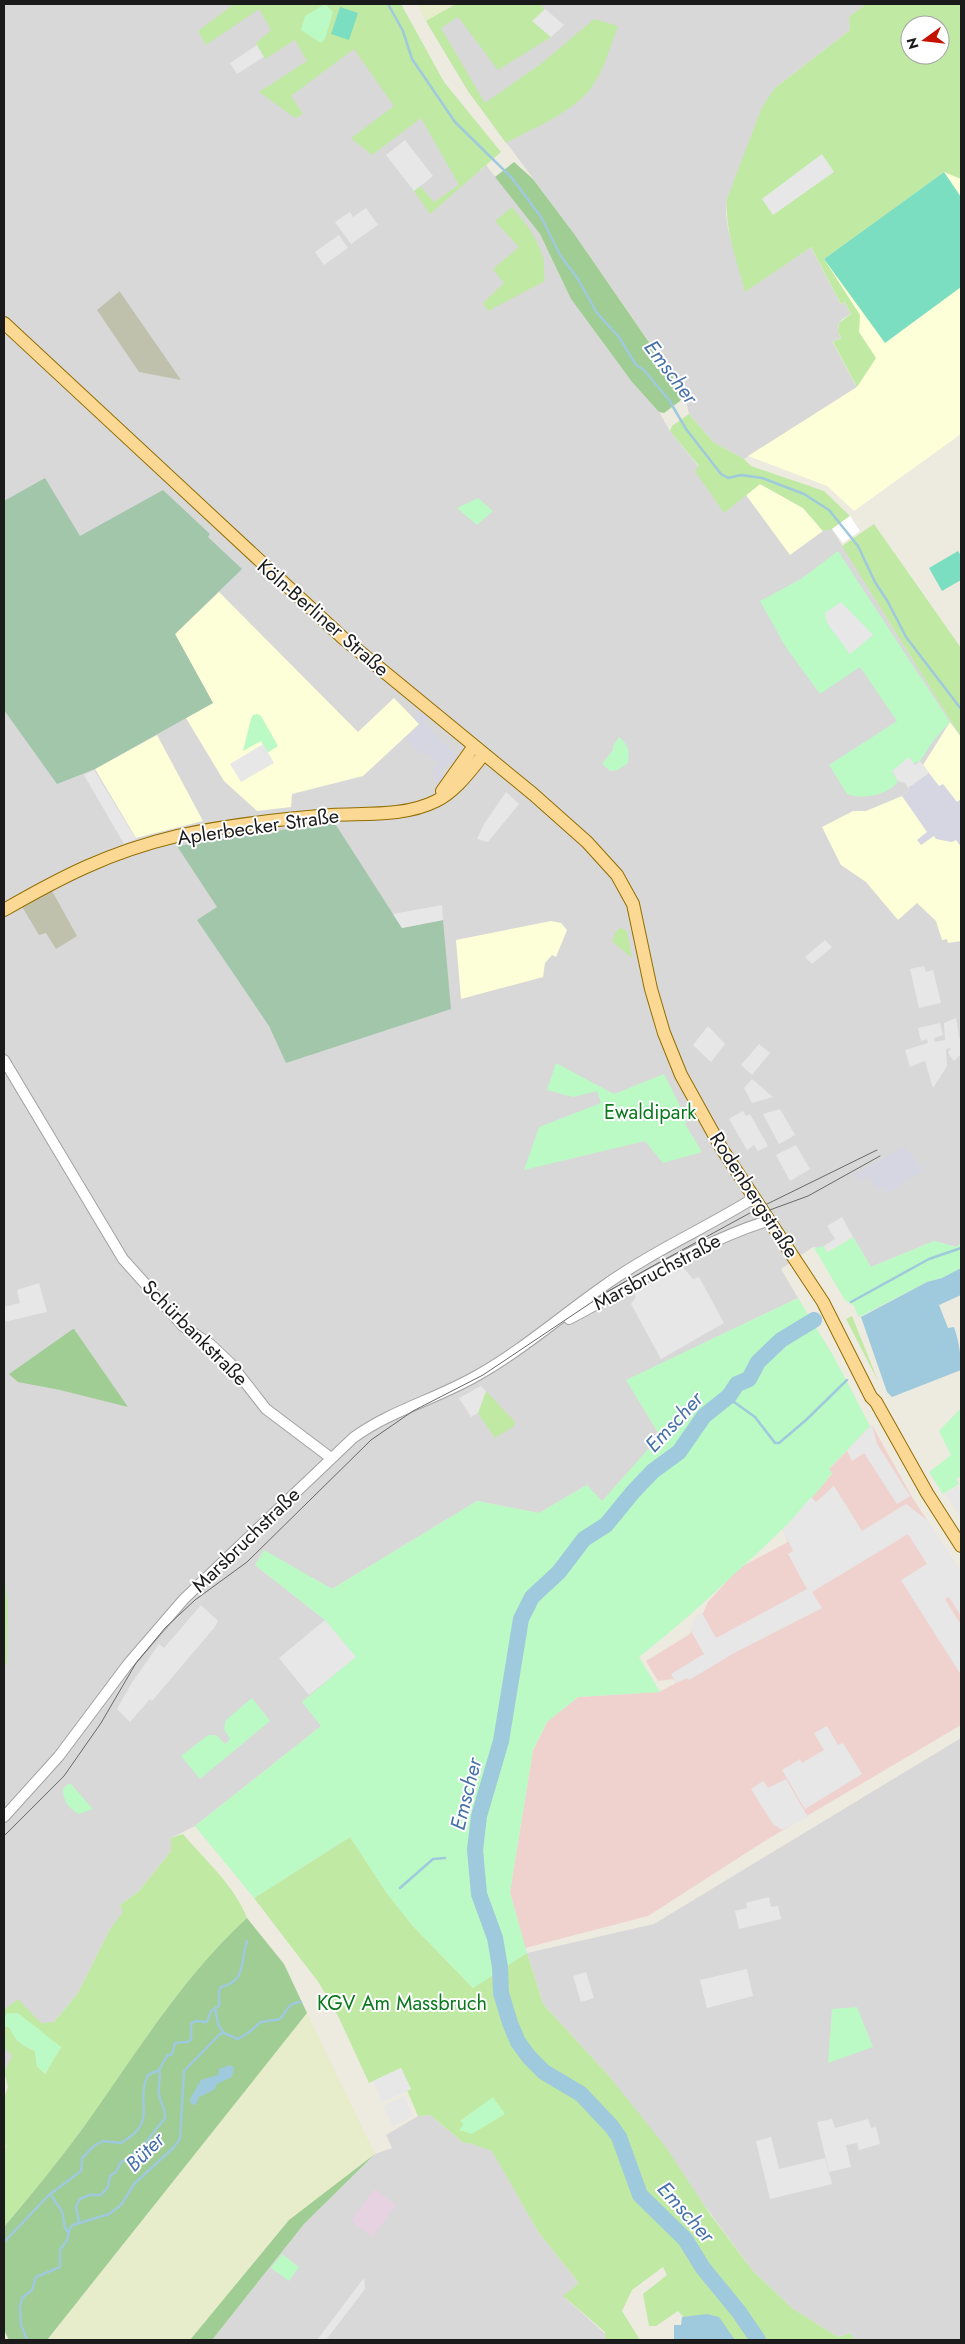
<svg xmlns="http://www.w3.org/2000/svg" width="965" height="2344" font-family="Jost,sans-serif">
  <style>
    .residential { fill: #d9d8d8 }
    .commercial { fill: #efd2ce }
    .industrial { fill: #e6d2e1 }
    .education { fill: #fcffd7 }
    .construction { fill: #bfc1ac }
    .farmland { fill: #e7edca }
    .grass { fill: #c0e9a4; fill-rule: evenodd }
    .forest { fill: #a0cd94 }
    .cemetery { fill: #a1c6aa }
    .park { fill: #bbf9c5 }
    .pitch { fill: #7cdec0 }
    .parking { fill: #e7e7e7 }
    .plaza { fill: #d6d5e2 }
    .water { fill: #9fc9dc }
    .pier { fill: #fff }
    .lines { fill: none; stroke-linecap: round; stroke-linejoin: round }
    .stream { stroke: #9fc9dc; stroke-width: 2.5 }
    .river { stroke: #9fc9dc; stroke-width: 16 }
    .minor-casing { stroke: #a2a2a2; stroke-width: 12 }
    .major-casing { stroke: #926e00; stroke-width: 14 }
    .minor { stroke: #fff; stroke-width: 10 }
    .major { stroke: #fcd895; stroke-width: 12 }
    .tram { stroke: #696969; stroke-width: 1 }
    .labels { text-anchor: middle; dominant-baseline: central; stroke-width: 4; stroke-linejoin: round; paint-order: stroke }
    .street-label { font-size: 20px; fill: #1b1b1b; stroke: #fff }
    .park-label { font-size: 20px; fill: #0a781c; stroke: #fff }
    .water-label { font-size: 21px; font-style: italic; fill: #4871aa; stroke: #fff }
  </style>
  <rect width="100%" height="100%" fill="#edeae0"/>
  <path class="residential" d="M4 4H365L480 171 486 165 540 234 571 299 632 382 659 412 670 431 699 467 746 495 760 484 794 502 822 529H832L961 737V1243L956 1247 934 1241 871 1267 853 1237 821 1248 813 1247 781 1269 798 1298 627 1380 660 1436 602 1502 587 1485 539 1513 477 1501 332 1589 264 1551 255 1565 325 1620 356 1657 321 1726 195 1826 171 1838V1851L139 1891 120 1905 124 1912 110 1929 78 1993 54 2022 10 2062 4 2072Z
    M456 4H866L849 17 850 30 775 88 727 199 726 214 728 229 745 291 811 247 841 303 845 302 851 314 841 320 842 338 833 343 857 387 744 459 713 442 689 414 684 392 575 235 468 91 426 21Z
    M961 1738V2340H855L850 2333 838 2337 793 2309 753 2271 609 2076 543 2004 527 1953 654 1924Z
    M430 2115 464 2143H469L492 2150 539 2233 579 2283 564 2297 612 2340H212L304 2224 375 2154 392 2148 386 2135 418 2116Z"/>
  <path class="commercial" d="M872 1425 912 1497 961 1572V1725L768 1839 648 1916 525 1948 510 1892 533 1750 547 1722 578 1697 659 1692 676 1683 673 1679 658 1681 646 1661 690 1634 696 1617 703 1613 708 1602 739 1568 788 1542 783 1530 832 1474 829 1469Z"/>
  <path class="industrial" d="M374 2189 396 2205 372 2237 351 2221Z"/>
  <path class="education" d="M932 162 961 175V434L854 511 827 486 748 456 857 387 833 342 841 338 838 332 839 323 851 314 845 302 841 304 811 247Z
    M760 484 803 508 823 531 790 555 746 495Z
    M219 592 358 732 394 698 419 724 363 776 292 794 291 807 257 811 224 781 186 718 213 703 175 634Z
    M950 722 961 737V941L948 943 947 939 942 940 936 921 917 903 898 920 866 882 841 865 822 827 853 811H866L902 796 909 790 908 788 929 773 923 765Z
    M157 735 203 821 136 838 95 769Z
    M551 921 561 923 567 930 556 957 552 955 545 963 543 977 461 999 456 940Z"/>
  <path class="construction" d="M120 291V292L181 380 139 372 97 310Z
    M51 889 77 936 56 949 46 933 39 935 21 905Z"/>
  <path class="farmland" d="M417 4H456L426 21Z
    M307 2013 375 2154 289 2220 190 2340H47Z"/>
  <path class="grass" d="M234 4H401L444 82 501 152 430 214 414 191 420 186 434 202 459 185 421 118 372 155 351 138 394 106 354 49 291 96 303 114 295 118 259 92 307 61 295 40 265 59 256 43 271 30 259 9 206 45 198 31Z
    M456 4H539L545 9 533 21 551 37 498 70 458 17 441 28 485 103 542 63 594 19 618 26C610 47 603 74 588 92 567 115 533 128 506 143L468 91 426 21Z
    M866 4H961V179L944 172 824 259 860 315 859 332 876 358 857 387 833 342 841 338 838 332 839 323 851 314 845 302 841 304 811 247 745 292C737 261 725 231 727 199L762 107 775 88 850 30 849 17ZM910 25H940V55H910Z
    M512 207C525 222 537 237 543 257 545 264 543 273 545 281L488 311 483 303 504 283 493 269 519 247 495 221Z
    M689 414 713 442 744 459 751 466 824 491 850 516 832 529 823 531 803 508 760 484 724 513 695 471 699 466 670 431 672 426Z
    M874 524 961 648V737L842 546Z
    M621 928 627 931 632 958 612 941 616 931Z
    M852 1316 878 1381 846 1319Z
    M486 1391 515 1422 514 1426 495 1438 478 1413Z
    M4 1574 8 1604 7 1664 4 1666Z
    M183 1834C204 1859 235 1886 247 1918 181 1978 134 2057 83 2128 58 2162 31 2195 4 2227V2151L8 2142 4 2149V2098L8 2087 4 2072 12 2056 4 2047V2026L10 2028C15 2041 22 2046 35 2051L37 2066 45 2074 61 2047 7 2013 4 2018V2010L18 1999 41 2023 54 2022 78 1993 110 1929 123 1912 120 1905 139 1891 171 1851V1838Z
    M350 1837 386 1892 412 1925 473 1988 527 1953 543 2004 609 2076 665 2146 710 2214 753 2271 793 2309 838 2337 850 2333 855 2340H688V2322L678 2311 656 2326H649L643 2294 667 2275 663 2267 632 2290 622 2311 640 2340H606L605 2332 563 2296 579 2283 539 2233 492 2151 469 2143H464L430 2115 418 2116 407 2090 411 2089 401 2068 369 2083 339 2018 319 1983 254 1898Z"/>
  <path class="forest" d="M514 162 533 179 575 235 684 393 680 401 664 413 659 412 632 382 571 299 540 234 495 177Z
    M73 1329H74L128 1407 60 1390 18 1382 9 1374Z
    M247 1918 284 1964 307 2013 47 2340H9L4 2330V2227C31 2195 58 2162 83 2128 134 2057 181 1978 247 1918Z
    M375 2154 304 2224 212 2340H190L289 2220Z"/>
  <path class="cemetery" d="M45 478 80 536 163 490 210 534 208 537 242 569 175 634 213 703 95 769 57 784 4 710V501Z
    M334 822 402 928 443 920 451 1009 286 1063 269 1026 197 920 217 907 177 846Z"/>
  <path class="park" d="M325 4 333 12 325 39 321 43 301 30 305 16Z
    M478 498 493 511 477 525 457 508Z
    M838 551 950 722 934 740 920 761 892 772 898 781C890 795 861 800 847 794L829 765 897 721 860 667 820 694 785 646 760 601 801 579Z
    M257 714 261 716 278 746 267 753 261 741 243 751 251 719 253 715Z
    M619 737C628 745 630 750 628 763L618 770 610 771 602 764 613 750V746Z
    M556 1063 614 1094 664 1074 687 1120 685 1124 702 1152 663 1163 645 1141 524 1170 539 1127 601 1103 597 1091 573 1097 547 1090Z
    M853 1237 871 1267 934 1241 956 1247 961 1243V1268L942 1278 927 1282 859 1317 854 1306 845 1300 814 1248 824 1246 828 1252Z
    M798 1298 834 1357 870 1426 829 1469 832 1473C806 1508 774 1538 742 1567 709 1598 675 1629 639 1657L660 1692 578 1697 547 1722 533 1750 510 1892 527 1953 473 1988 412 1925 386 1892 350 1837 254 1898 195 1826 321 1726 302 1702 355 1657 325 1620 255 1565 264 1550 332 1589 477 1501 539 1513 587 1485 602 1501 660 1436 626 1380Z
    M961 1408V1476L956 1479 959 1484 943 1494 929 1472 951 1455 939 1431Z
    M252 1698 270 1721 200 1779 181 1756 208 1735H216L225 1744 230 1739 224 1729 226 1720Z
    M70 1783 93 1809 79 1814C68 1808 63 1801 63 1788Z
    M857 2007 873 2047 828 2063 832 2009Z
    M7 2013H18L61 2047 45 2074 37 2066 35 2051C22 2046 15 2041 10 2028L4 2026V2018Z
    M493 2097 505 2114 472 2134 459 2130 464 2124 460 2121Z
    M282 2254 299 2267 289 2281 271 2268Z"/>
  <path class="pitch" d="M340 7 358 13 349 40 331 34Z
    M944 172 961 197V287L885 343 824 259Z
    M958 551 961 556V580L942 591 929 568Z"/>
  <path class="parking" d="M545 9 564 25 551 37 532 21Z
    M257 45 264 57 237 74 230 63Z
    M405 140 433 176 414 191 386 155Z
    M822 154 834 172 773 215 762 199Z
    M366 208 378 225 351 244 335 222 350 212 353 217Z
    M339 235 348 248 324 265 315 252Z
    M841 602 873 635 850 654 827 623 825 613Z
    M263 744 274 763 241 782 230 764Z
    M909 757 915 765 920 761 929 773 908 788 905 783 898 781 892 771Z
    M94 770 136 839 124 844 84 775Z
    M506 792 519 804 488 842 477 839 484 824Z
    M442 905 443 920 402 928 393 914Z
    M825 940 832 947 812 964 805 957Z
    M924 966 926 972 933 970 941 1003 919 1008 910 969Z
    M956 1018 959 1037 961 1038V1054L954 1061 948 1053 951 1048 946 1049 947 1066 933 1088 925 1061 910 1067 905 1050 928 1043 927 1039 921 1041 918 1028 940 1023 943 1035 934 1038 935 1042 945 1040 944 1023Z
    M708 1026 725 1044 711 1062 693 1045Z
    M759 1044 770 1053 752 1075 741 1065Z
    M752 1079 773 1097 752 1103 744 1088Z
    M780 1109 795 1135 779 1144 763 1114Z
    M743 1111 746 1116 750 1114 768 1146 758 1151 754 1145 747 1150 729 1119Z
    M796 1145 810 1169 790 1181 776 1155Z
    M842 1217 853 1237 827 1252 824 1246 835 1239 827 1226Z
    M682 1266 693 1279 699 1277 724 1323 661 1359 631 1304 636 1297 633 1291Z
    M39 1283 47 1312 4 1322V1307L20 1303 17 1290Z
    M481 1386 486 1391 478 1413 471 1417 459 1398Z
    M872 1425 877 1444 910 1496 897 1504 864 1453 852 1461 847 1451Z
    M834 1486 862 1531 906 1504 927 1520 934 1530 961 1572V1616L949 1597 945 1599 959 1622 961 1621V1675L901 1580 927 1564 908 1534 812 1592 822 1608 736 1652 689 1680 687 1678 676 1683 671 1674 704 1654 690 1629 696 1617 702 1613 716 1638 807 1589 788 1554 793 1551 783 1530 811 1497 816 1502Z
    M957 1486 961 1493V1518L945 1494Z
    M201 1605 218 1621 214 1628 152 1701 150 1699 130 1722 117 1709 131 1684 159 1644 164 1648Z
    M325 1620 356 1657 309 1695 279 1658Z
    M827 1726 838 1745 843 1743 862 1774 805 1809 782 1770 800 1759 802 1763 824 1750 814 1733Z
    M786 1779 808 1817 782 1830 773 1824 751 1789 763 1781 768 1788Z
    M769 1897 771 1907 778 1906 781 1919 739 1929 735 1911 747 1908 746 1903Z
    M747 1969 753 1996 707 2008 700 1980Z
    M586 1972 594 1998 581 2002 573 1976Z
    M401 2068 411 2089 382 2102 373 2081Z
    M404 2096 413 2116 393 2126 383 2106Z
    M832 2119 835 2128 868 2119 871 2128 876 2127 880 2144 859 2150 857 2143 846 2145 851 2167 829 2172 817 2122Z
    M771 2137 779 2169 825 2158 832 2184 770 2199 756 2141Z
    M364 2278 365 2289 326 2340H317Z"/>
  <path class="plaza" d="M421 711 428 718 424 722 458 758 454 764 452 761 440 772 446 779 438 789 432 770 439 764 427 752 423 756 406 738 420 725 414 718Z
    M929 773 939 786 943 784 957 802 961 799V847L956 840 952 842 936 839 934 836 921 845 917 840 927 832 902 796 909 790 908 788Z
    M905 1146 925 1174 920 1173 888 1193 883 1186 876 1190 868 1176 860 1181 855 1174Z"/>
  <path class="water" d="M961 1268V1295L939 1305 948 1328 954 1327C959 1342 961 1354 961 1370L892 1397 887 1392 861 1317 927 1282 942 1278Z
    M230 2065 234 2068 232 2077 217 2084 214 2090 199 2097 196 2105 191 2104 190 2099 201 2080 218 2075 219 2069Z
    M707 2314 719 2317 735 2340H674V2325H681L682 2317Z"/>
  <path class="pier" d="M850 516 860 531 843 543 832 529Z"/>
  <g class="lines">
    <path class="stream" d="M388 4 403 31 412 59 455 122 512 178 541 217 560 255 578 279 597 313 619 337 636 365 644 370 669 400 686 429 721 474 728 478 741 475 762 478 804 494 829 510 858 546 875 582 888 602 906 637 961 709
      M851 1302 929 1259 961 1248
      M727 1397 755 1417 775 1443H779L806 1420 847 1380
      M470 1856H475
      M400 1888 433 1859 445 1858
      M215 2008 218 2024 223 2032
      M51 2194C54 2202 59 2205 62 2212 65 2220 62 2226 68 2232
      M79 2223 76 2206 80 2199 89 2195H101L108 2187 110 2176 116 2172 121 2162 130 2157 145 2143 165 2118C166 2108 160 2103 159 2094 157 2086 162 2078 159 2070
      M4 2242 49 2195 81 2171 82 2158 95 2145 103 2141 121 2143C160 2121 134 2104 148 2075L159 2070 167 2056 172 2054 175 2043 188 2042 191 2039V2024L195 2021 207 2022 211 2011 219 2006V1991L221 1987C247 1981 240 1961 247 1941
      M27 2340 21 2325 20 2306 22 2298 32 2290 36 2277 60 2267V2250L67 2240 70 2228 73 2225 109 2214 121 2205 134 2184 173 2148 180 2139 184 2071 220 2034 224 2033 238 2039 248 2033 261 2022 280 2019C288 2010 287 2003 301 2002"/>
    <path class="river" d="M758 2340 739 2312 703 2268 685 2239 640 2195 619 2137 612 2127 581 2094 544 2072 529 2057 518 2042 510 2023 501 1993 500 1967 495 1938 479 1894 475 1850 479 1816 501 1741 521 1619 532 1597 559 1572 584 1539 606 1525 633 1492 653 1471 679 1452 704 1416 729 1396 737 1384 749 1379 758 1362 781 1340 814 1320"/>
    <defs>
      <path id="minor" d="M4 1060 123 1259 183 1326 211 1345 230 1363 266 1409 331 1458
        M569 1319C636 1284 697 1243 770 1220
        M4 1817 59 1756 128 1664 184 1599 353 1438C391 1410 437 1399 478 1375 522 1350 560 1317 601 1288 649 1253 704 1229 754 1198"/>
      <path id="major" d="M4 323 343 638 533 794 587 842 617 875 633 904 651 989 664 1033 681 1075 722 1149 823 1302 871 1397 876 1402 927 1493 961 1546
        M442 791 474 746
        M4 910C63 876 110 852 177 836 228 825 280 819 331 815 365 813 404 817 436 801 456 791 470 771 484 754"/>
    </defs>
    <use href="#minor" class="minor-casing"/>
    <use href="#major" class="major-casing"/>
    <use href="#minor" class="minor"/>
    <use href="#major" class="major"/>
    <path class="tram" d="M756 1215 808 1196 880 1156
      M4 1836 64 1776 101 1723 136 1663 165 1628 195 1600 247 1562 371 1440 413 1411 483 1375 607 1292 649 1268 761 1207 877 1150"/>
  </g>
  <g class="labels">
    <g class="street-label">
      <text transform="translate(323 618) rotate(41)">Köln-Berliner Straße</text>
      <text transform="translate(258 827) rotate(-8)">Aplerbecker Straße</text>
      <text transform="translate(754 1195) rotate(57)">Rodenbergstraße</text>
      <text transform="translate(657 1272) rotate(-28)">Marsbruchstraße</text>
      <text transform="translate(195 1333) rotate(45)">Schürbankstraße</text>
      <text transform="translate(246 1540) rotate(-44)">Marsbruchstraße</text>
    </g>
    <g class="park-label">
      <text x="650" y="1112">Ewaldipark</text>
      <text x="402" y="2003">KGV Am Massbruch</text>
    </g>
    <g class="water-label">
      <text transform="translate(671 372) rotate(53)">Emscher</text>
      <text transform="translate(674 1422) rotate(-47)">Emscher</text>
      <text transform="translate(466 1794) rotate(-76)">Emscher</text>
      <text transform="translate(145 2152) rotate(-45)">Büter</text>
      <text transform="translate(686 2212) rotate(48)">Emscher</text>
    </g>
  </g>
  <rect width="965" height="2344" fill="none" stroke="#1b1b1b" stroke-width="10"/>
  <g transform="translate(925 40) rotate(255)"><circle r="24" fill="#ffffff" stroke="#a4a4a4"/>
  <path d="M0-4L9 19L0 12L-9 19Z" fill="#c61000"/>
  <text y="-8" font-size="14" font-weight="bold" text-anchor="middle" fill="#1b1b1b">N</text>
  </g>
</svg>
